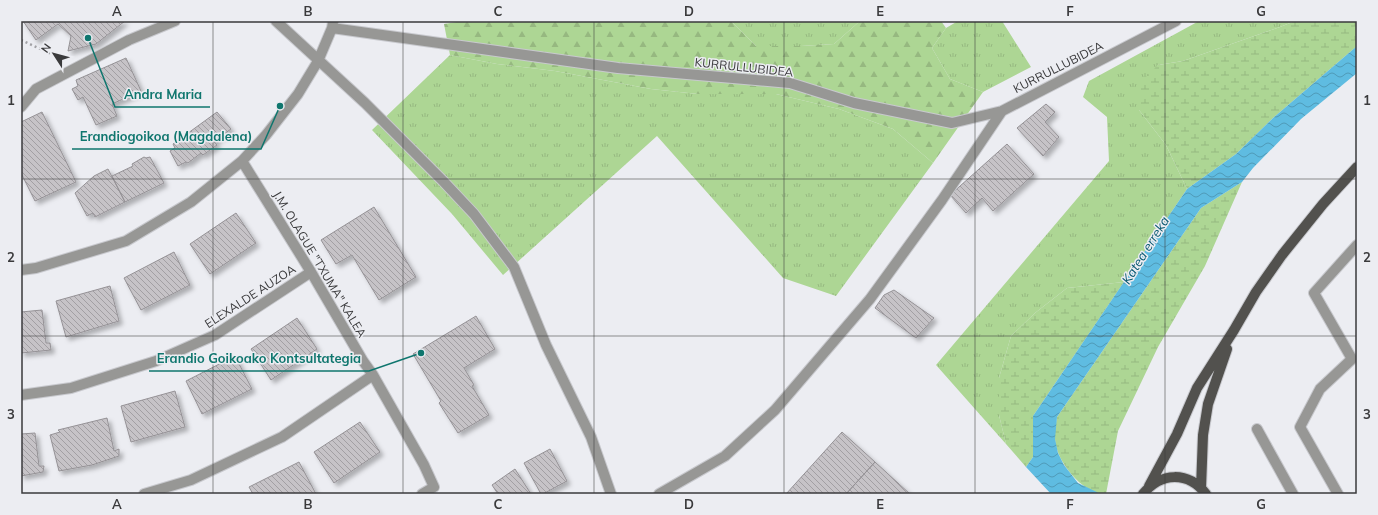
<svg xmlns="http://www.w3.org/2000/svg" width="1378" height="515" font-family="Mulish,sans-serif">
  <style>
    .grass { fill: url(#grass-tufts) }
    .forest { fill: url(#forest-firs) }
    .wetland { fill: url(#wetland-marsh) }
    .water { fill: url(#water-waves) }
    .building { fill: url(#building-back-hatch); stroke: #959296; filter: url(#shadow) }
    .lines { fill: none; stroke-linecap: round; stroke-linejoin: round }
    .minor-casing { stroke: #c8c9ce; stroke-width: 12 }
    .major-casing { stroke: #c8c9ce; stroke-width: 12 }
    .path { stroke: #a1a1a5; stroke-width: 2.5; stroke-dasharray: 2 3; stroke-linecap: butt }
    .minor { stroke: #979795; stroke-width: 10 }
    .major { stroke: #52514e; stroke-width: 10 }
    .grid { fill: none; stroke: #3a3a3c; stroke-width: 1; stroke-opacity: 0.55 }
    .labels { text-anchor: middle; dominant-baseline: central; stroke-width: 3; stroke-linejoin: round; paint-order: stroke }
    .street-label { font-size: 12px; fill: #3a3a3c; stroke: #ecedf2 }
    .water-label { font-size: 13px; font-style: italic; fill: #065770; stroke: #ecedf2 }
    .leader { fill: none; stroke: #0f766e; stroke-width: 1.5 }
    .callout-dot { fill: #0f766e; stroke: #ecedf2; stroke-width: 1.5 }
    .callout-label { font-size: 13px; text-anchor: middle; font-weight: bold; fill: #0f766e; stroke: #ecedf2; stroke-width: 3; stroke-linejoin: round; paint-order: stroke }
    .neatline { fill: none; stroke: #3a3a3c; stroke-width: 1.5 }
    .grid-label { font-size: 13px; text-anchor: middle; font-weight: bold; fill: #3a3a3c }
  </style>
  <defs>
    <pattern id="grass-tufts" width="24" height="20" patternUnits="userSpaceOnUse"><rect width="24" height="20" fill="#add694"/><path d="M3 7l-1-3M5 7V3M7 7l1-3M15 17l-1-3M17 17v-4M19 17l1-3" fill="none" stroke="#96b880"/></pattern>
    <pattern id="forest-firs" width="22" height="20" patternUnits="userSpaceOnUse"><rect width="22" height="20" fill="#add694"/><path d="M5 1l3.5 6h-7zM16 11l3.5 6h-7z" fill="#96b880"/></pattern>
    <pattern id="wetland-marsh" width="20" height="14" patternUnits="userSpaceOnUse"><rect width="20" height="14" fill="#add694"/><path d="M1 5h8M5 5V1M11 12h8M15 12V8" fill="none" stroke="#96b880"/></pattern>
    <pattern id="water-waves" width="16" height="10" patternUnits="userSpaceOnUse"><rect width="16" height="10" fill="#5fbce1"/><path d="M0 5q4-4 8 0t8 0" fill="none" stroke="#4f9ab8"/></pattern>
    <pattern id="building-back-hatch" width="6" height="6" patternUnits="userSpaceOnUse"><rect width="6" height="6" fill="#c6c3c7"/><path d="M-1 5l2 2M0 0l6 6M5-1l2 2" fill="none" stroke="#a29fa3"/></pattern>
    <filter id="shadow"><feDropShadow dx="3.5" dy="3.5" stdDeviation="2" flood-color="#0004"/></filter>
  </defs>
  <rect width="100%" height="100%" fill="#ecedf2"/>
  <path class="grass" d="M731 21H860L834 44 801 46H756Z
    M958 21H1002L1031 67 983 92 950 79 932 48 946 28Z
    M1199 21H1295L1280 27 1183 61 1158 65 1139 110 1166 145 1187 189 1124 282 1067 288 1035 313 1011 336 999 378V415L1006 444 936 365 1109 161 1107 117 1083 97 1089 81Z
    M450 55 497 64 555 71 651 89 698 94H776L839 109 893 129 933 163 836 296 783 278 657 136 503 275 452 214 372 130Z"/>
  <path class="forest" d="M463 21H731L756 46H801L834 44 860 21H941L946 28 932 48 950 79 983 92 933 163 893 129 839 109 776 94H698L651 89 555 71 497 64 450 55 444 24Z"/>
  <path class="wetland" d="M1295 21H1357V46L1273 118 1236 154 1187 189 1166 145 1139 110V84L1158 65 1183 61 1280 27Z
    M1242 182 1205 266 1158 347 1118 431 1106 494C1082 494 1056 461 1055 439 1054 432 1056 424 1057 417L1201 208Z
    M1124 282 1033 416V457L1026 467 1006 444 999 415V378L1011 336 1035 313 1067 288Z"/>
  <path class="water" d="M1357 46V73L1301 119 1253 168 1242 182 1201 208 1057 417 1055 439 1058 453 1064 465 1078 483 1101 494H1051L1026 467 1033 457V416L1187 189 1236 154 1273 118Z"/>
  <path class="building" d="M23 21H125L96 44 68 51 71 36 58 24 36 40Z
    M126 58 141 91 112 104 117 116 96 125 83 97 78 100 72 89 78 86 76 80Z
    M1046 104 1055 112 1045 122 1059 137 1043 156 1017 128Z
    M42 112 76 182 35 201 21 173V122Z
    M217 112 231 129 214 141 217 145 203 155 201 153 188 163 186 162 178 166 170 151 175 148 173 144Z
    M1007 144 1034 174 993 211 982 198 966 213 950 195Z
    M144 157 146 158 150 157 164 183 125 202 112 176 133 166 132 164Z
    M108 169 125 202 95 217 93 213 87 216 75 193 94 176Z
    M374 207 416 277 379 300 352 255 336 264 321 240Z
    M236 213 256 243 210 274 190 244Z
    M174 252 190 285 141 310 124 278Z
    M110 286 119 321 66 337 56 301Z
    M894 290 934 318 916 338 875 308 884 295Z
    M42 310 46 343H50L51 350 21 353V312Z
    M476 316 495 349 464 368 474 385 472 386 489 415 458 433 439 403 441 401 413 354Z
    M297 318 317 349 271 380 251 349Z
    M235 356 252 389 202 414 186 381Z
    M175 391 185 427 131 442 121 406Z
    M107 418 114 451 119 449V456L92 465 59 471 50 435 60 432 58 430Z
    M360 422 380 452 334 483 314 452Z
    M842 432 875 462 846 494H786Z
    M35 433 39 466H44L43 472 21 476V434Z
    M550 449 567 481 543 494H541L524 463Z
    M299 462 316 494H253L249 487Z
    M875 462 910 494H846Z
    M515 469 531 494H498L492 485Z"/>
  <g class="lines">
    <defs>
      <path id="minor" d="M276 21 365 103 443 181 474 214 514 267 546 345 591 437 611 494
        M332 28 618 68 790 83 854 103 952 123 1002 111 1176 21
        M21 107 36 89 129 40 175 21
        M242 161 311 272 363 361 373 375 424 465 434 487 422 494
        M21 270 36 268 126 241 191 202 242 161 266 135 298 94 318 61 332 28 333 22
        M21 395 71 388 156 361 215 335 311 272
        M1257 429 1293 494
        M144 494 191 480 282 437 373 375
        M659 494 725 456 775 410 870 299 942 200 1002 111
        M1338 494 1300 427 1320 389 1352 359 1314 293 1357 245"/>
      <path id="major" d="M1149 486 1177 434 1197 388 1234 330 1256 292 1282 255 1323 204 1357 167
        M1201 488 1203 435 1208 404 1227 349
        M1143 494C1161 472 1188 471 1206 494"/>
    </defs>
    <use href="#minor" class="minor-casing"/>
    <use href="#major" class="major-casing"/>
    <path class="path" d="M21 40 60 58"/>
    <use href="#minor" class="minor"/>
    <use href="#major" class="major"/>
  </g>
  <path class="grid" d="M213 21V494M403 21V494M594 21V494M784 21V494M975 21V494M1165 21V494M21 179H1357M21 336H1357"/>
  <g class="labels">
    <g class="street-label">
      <text transform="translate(744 67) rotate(6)">KURRULLUBIDEA</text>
      <text transform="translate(1058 67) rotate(-27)">KURRULLUBIDEA</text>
      <text transform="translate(320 264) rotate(59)">J.M. OLAGUE "TXUMA" KALEA</text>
      <text transform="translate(250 296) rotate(-33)">ELEXALDE AUZOA</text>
    </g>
    <g class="water-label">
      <text transform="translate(1145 250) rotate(-58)">Katea erreka</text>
    </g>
  </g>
  <path class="leader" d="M88 38L115 107H210M280 106L261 149H72M421 353L369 371H149"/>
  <g class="callout-dot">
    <circle cx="88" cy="38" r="4"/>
    <circle cx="280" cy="106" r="4"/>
    <circle cx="421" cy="353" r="4"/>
  </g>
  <g class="callout-label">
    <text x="163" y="99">Andra Maria</text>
    <text x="166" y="141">Erandiogoikoa (Magdalena)</text>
    <text x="259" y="363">Erandio Goikoako Kontsultategia</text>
  </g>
  <rect width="1378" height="515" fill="none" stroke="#ecedf2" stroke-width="44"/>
  <g transform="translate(54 54) rotate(306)" stroke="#ecedf2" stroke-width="3" paint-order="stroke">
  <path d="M0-3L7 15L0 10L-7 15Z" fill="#3a3a3c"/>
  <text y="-6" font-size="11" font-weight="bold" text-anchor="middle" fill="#3a3a3c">N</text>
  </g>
  <rect x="22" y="22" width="1334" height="471" class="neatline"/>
  <g class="grid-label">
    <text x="117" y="16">A</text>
    <text x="308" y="16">B</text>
    <text x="498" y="16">C</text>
    <text x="689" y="16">D</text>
    <text x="880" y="16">E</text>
    <text x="1070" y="16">F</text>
    <text x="1261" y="16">G</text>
    <text x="11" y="105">1</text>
    <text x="1367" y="105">1</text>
    <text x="11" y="262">2</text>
    <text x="1367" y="262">2</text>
    <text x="11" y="419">3</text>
    <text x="1367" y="419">3</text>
    <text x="117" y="509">A</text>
    <text x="308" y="509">B</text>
    <text x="498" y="509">C</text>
    <text x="689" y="509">D</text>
    <text x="880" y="509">E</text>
    <text x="1070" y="509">F</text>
    <text x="1261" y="509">G</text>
  </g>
</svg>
